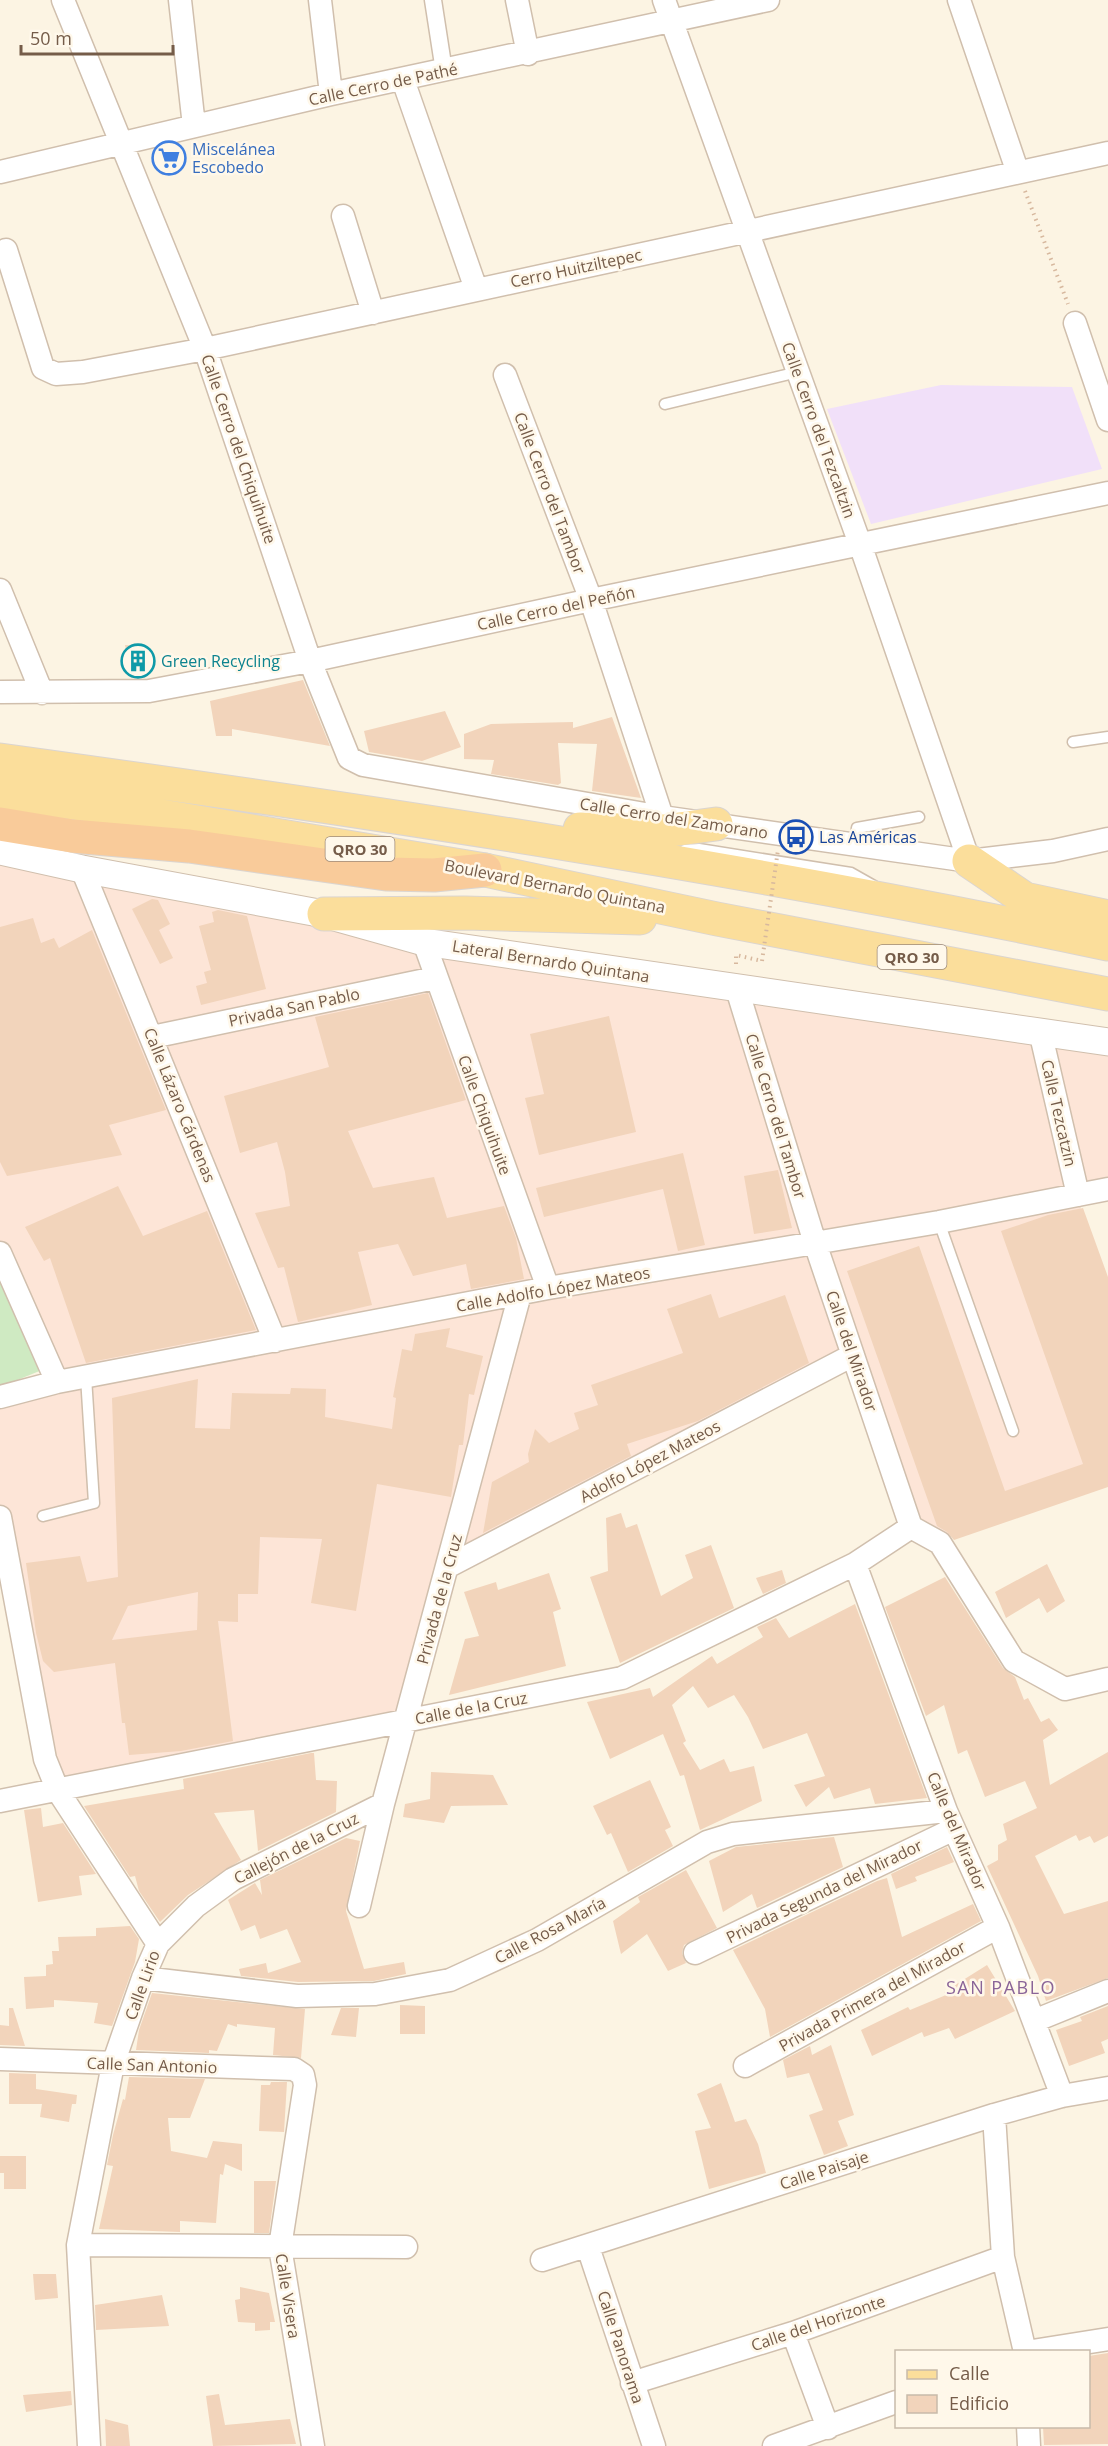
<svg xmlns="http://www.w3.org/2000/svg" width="1108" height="2446" font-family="'Open Sans',sans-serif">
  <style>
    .commercial { fill: #fde5d7 }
    .education { fill: #f1e0f9 }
    .green { fill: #cfeac2 }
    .building { fill: #f2d4bb; fill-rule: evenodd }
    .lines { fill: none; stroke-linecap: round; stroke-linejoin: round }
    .service-casing { stroke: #d0bfad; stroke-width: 13 }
    .pedestrian-casing { stroke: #d0bfad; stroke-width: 19 }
    .minor-casing { stroke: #d0bfad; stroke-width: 25 }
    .tertiary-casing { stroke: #d0bfad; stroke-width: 29 }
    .primary-casing { stroke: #dbd5d0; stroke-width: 35 }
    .trunk-casing { stroke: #dbd5d0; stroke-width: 35 }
    .path { stroke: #d7b89e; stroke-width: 4; stroke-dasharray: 1.5 4.5; stroke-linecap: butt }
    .service { stroke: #fff; stroke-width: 10 }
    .pedestrian { stroke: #fff; stroke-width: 16 }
    .minor { stroke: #fff; stroke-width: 22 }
    .tertiary { stroke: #fff; stroke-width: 27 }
    .primary { stroke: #fbde9b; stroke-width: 33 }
    .trunk { stroke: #f9cb9a; stroke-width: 33 }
    .path-bridge { stroke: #d7b89e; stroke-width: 4; stroke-dasharray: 1.5 4.5; stroke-linecap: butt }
    .labels { text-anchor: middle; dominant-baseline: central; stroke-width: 5; stroke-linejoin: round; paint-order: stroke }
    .shield { fill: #fff8ea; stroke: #9e8b79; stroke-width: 1.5 }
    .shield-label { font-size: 15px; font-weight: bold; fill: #755c49 }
    .street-label { font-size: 16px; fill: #755c49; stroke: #fff8ea }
    .shop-label { font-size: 16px; fill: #366cbe; stroke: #fff8ea; text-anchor: start }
    .culture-label { font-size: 16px; fill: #0d838f; stroke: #fff8ea; text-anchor: start }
    .transit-label { font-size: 16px; fill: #164399; stroke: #fff8ea; text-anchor: start }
    .neighbourhood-label { font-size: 18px; letter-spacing: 1.5px; fill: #8a6498; stroke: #fff8ea }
  </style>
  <rect width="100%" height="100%" fill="#fcf4e3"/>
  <path class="commercial" d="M0 851 324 914 1108 1042V1189L1078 1195 1108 1338V1480L1010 1503 940 1543 911 1527 853 1356 448 1567 406 1721 58 1791 0 1517V1397L57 1382 0 1253Z"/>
  <path class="education" d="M941 385 1072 387 1102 469 871 524 827 409Z"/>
  <path class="green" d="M0 1258 42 1370 0 1387Z"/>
  <path class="building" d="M125 645 141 646 147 667 130 671Z
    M303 680 330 746 232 729V736H216L210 701Z
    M445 711 461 747 422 761 369 752 364 731Z
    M612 717 641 798 592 791 597 744 558 743 561 783 558 785 491 774 494 760 464 759V734L491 724 573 722V728Z
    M152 899 158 900 170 924 159 930 173 958 160 964 132 909Z
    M218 910 247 916 266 989 201 1005 196 986 207 983 204 972 211 970 199 926 214 922 212 912Z
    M33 918 41 943 54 938 59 948 92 930 166 1110 109 1125 122 1155 7 1176 0 1162V927Z
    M428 993 466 1100 348 1131 373 1188 434 1177 447 1218 504 1206 516 1238 524 1279 471 1289 466 1264 413 1276 398 1244 358 1252 372 1305 298 1322 284 1267 278 1268 255 1213 290 1206 285 1172 277 1142 240 1153 224 1096 329 1067 315 1017Z
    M609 1016 636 1132 539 1155 525 1098 544 1094 530 1034Z
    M683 1153 705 1245 678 1251 663 1189 544 1217 536 1188Z
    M778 1170 792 1228 754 1234 744 1176Z
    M118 1186 143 1236 207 1211 256 1330 86 1363 50 1258 44 1261 25 1227Z
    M1083 1208 1108 1277V1487L954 1540 947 1532 937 1526 847 1271 919 1246 1005 1491 1083 1464 1001 1231 1048 1215Z
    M711 1294 719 1318 785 1295 809 1363 698 1421 627 1444 631 1456 483 1533 492 1482 529 1462 528 1454 535 1429 549 1443 579 1429 574 1413 598 1405 591 1385 683 1353 667 1309Z
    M450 1328 446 1347 483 1356 474 1395 469 1394 463 1445H459L451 1497 377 1484 356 1611 311 1603 322 1539 260 1537 258 1594H238V1622L218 1621 233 1741 181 1751 129 1755 125 1723H122L115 1663 54 1672 43 1661 36 1633 26 1563 80 1556 87 1582 118 1577 112 1398 198 1379 195 1428 230 1429 232 1393 290 1394 291 1388 326 1389 325 1417 392 1429 396 1398 393 1397 402 1349 412 1351 415 1334ZM198 1592 197 1630 112 1640 128 1606Z
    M621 1513 626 1528 637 1524 661 1596 693 1578 685 1555 711 1545 734 1608 620 1663 590 1577 608 1571 606 1518Z
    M1047 1564 1065 1601 1047 1613 1039 1598 1006 1618 995 1592Z
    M782 1570 786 1583 763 1594 756 1578Z
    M549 1573 561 1609 553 1612 566 1666 449 1695 465 1639 479 1636 464 1592 496 1582 498 1590Z
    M945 1577 1003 1668 1015 1677 1024 1700 1028 1698 1041 1722 1049 1718 1058 1730 1043 1740 1050 1785 1108 1752V1836L1094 1843 1090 1836 1079 1841 1076 1835 1035 1856 1064 1914 1108 1901V1978L1046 2001 1038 1976 987 1866 998 1860V1845L1007 1840 1003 1824 1037 1808 1025 1781 985 1797 967 1750 958 1754 944 1705 926 1716 885 1607Z
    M855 1604 927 1798 875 1804 870 1788 834 1799 829 1787 806 1807 794 1785 825 1776 807 1733 763 1749 748 1717 734 1695 708 1708 693 1686 672 1705 686 1741 683 1743 700 1770 724 1759 730 1772 754 1766 762 1801 700 1830 684 1775 680 1776 663 1734 610 1759 587 1702 650 1688 653 1697 712 1656 717 1664 763 1637 757 1627 776 1618 789 1638Z
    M311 1753H314L316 1780 337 1781 336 1812 258 1851 254 1810 214 1813 241 1860 188 1895 160 1922 139 1891 135 1876 130 1877 84 1806 184 1789 183 1779Z
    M431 1772 493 1775 508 1805 451 1806 444 1823 403 1817 405 1804 430 1799Z
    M650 1780 671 1827 665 1830 673 1846 628 1872 611 1833 607 1835 593 1806Z
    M41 1808 43 1827 63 1823 96 1874 79 1876 82 1895 38 1902 24 1810Z
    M834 1837 843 1867 757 1908 752 1894 723 1912 709 1861 736 1847Z
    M346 1838 360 1841 346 1911 364 1969 404 1962 406 1974 374 1981 298 1982 241 1976 239 1969 266 1963 268 1973 301 1962 287 1929 260 1939 255 1925 241 1931 228 1900 255 1883 262 1895 260 1880Z
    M947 1847 954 1862 915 1877 917 1881 896 1889 891 1874Z
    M686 1870 717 1928 684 1945 682 1953 686 1963 668 1971 647 1934 621 1954 613 1921 640 1902 638 1897Z
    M887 1878 902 1937 973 1904 981 1921 770 2037 765 2009 733 1950 877 1881Z
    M130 1926 139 1939 135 1962 112 2026 94 2023 98 2003 54 2000V2007L26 2009 24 1977 46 1976V1965L53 1964 52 1951H59L58 1937 96 1936V1928Z
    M987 1965 1015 2011 955 2039 949 2028 924 2037 922 2032 872 2056 861 2030 908 2007 910 2010 946 1995 944 1992Z
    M152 1993 305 2009 301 2058 273 2055 275 2028 237 2024V2027L228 2024 217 2051 209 2050V2053L136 2050 139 2030Z
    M400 2005 425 2006V2034H400Z
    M1108 2006V2039L1101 2042 1105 2053 1069 2066 1056 2030 1082 2021 1080 2017Z
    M9 2008H13L25 2046 0 2045V2025L9 2026Z
    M341 2008H359L356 2037 331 2035Z
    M831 2045 854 2115 838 2121 848 2146 824 2155 809 2115 823 2110 809 2073 787 2078 783 2060 810 2046 812 2055Z
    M9 2073 36 2074V2089L77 2095 76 2104H72L69 2122 40 2117 42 2104H9Z
    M129 2077 205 2079 190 2118H168L171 2151 207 2158 213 2141 242 2144V2171L225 2164 223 2175 220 2174 216 2223 180 2221V2232L99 2229 113 2166 107 2165 113 2135 123 2099 125 2100Z
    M271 2082H287L284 2132 259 2131 261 2085H270Z
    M721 2083 735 2122 746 2119 758 2144 766 2173 709 2189 695 2131 711 2128 697 2094Z
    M0 2156H26V2189H4V2173H0Z
    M254 2181H276L269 2233H254Z
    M33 2274H56L58 2298 35 2300Z
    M240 2287 269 2293 275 2322H270V2330L255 2331V2323L238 2322 235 2300 240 2299Z
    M162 2295 169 2326 96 2330 95 2305Z
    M1108 2353V2444L1044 2445 1043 2427H1089V2356Z
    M71 2391 72 2405 26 2412 23 2395Z
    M219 2394 225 2425 290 2419 296 2444 213 2446 206 2396Z
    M105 2419 128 2425 130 2446H106Z"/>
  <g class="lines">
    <defs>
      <path id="service" d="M665 404 798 372
        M1073 742 1108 737
        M855 845 857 828 919 817
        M685 850 699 849 851 873 874 886
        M939 1222 1013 1431
        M43 1516 94 1503 86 1377"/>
      <path id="pedestrian" d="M433 0 444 71"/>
      <path id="minor" d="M63 0 205 349 310 661 349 758 363 765 662 817 969 861 1053 851 1108 839
        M180 0 194 126
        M320 0 331 94
        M517 0 528 54
        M664 0 860 544 969 861
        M959 0 1017 170
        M403 80 476 289
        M0 172 331 94 768 0
        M343 216 373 313
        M6 250 43 368 56 374 83 372 205 349 1108 153
        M1075 323 1108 420
        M505 375 591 600 662 817
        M0 590 42 693
        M0 692 149 691 310 661 591 600 1108 493
        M82 869 275 1341
        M424 942 548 1288
        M737 989 815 1243 911 1527
        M1040 1031 1078 1195
        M152 1037 435 978
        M0 1253 57 1382
        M0 1397 57 1382 548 1288 939 1222 1108 1189
        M0 1517 45 1759 58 1791 158 1944
        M911 1527 940 1543 1014 1661 1065 1689 1108 1679
        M855 1564 946 1811 998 1927 1062 2096
        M447 1567 853 1355
        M0 1801 622 1678 855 1564 911 1527
        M359 1906 383 1804 520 1294
        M695 1953 954 1829
        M143 1978 297 1996 375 1994 450 1980 537 1940 707 1842 733 1834 946 1811
        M1034 2021 1108 1991
        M0 2059 294 2069 303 2075 305 2085 280 2247 313 2446
        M745 2066 998 1927
        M994 2115 1003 2257 1025 2352
        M78 2245 406 2247
        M588 2247 654 2446
        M542 2260 994 2115 1062 2096 1108 2088
        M793 2333 828 2428
        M1026 2352 1108 2339
        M632 2383 793 2333 1003 2257
        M1028 2426 1029 2446
        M89 2446 78 2245 113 2064 143 1978 158 1944 196 1906 233 1879 383 1804
        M774 2446 896 2402"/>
      <path id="tertiary" d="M0 851 82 869 324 914 424 942 1108 1042"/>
      <path id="primary" d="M0 760C371 811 742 867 1108 944
        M0 793 125 810 485 870 717 919 1108 994
        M580 829 664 831 716 824
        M969 861 1025 899 1108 917
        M324 914 465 913 640 918"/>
      <path id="trunk" d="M0 824 72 836 189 846 386 874 434 875 485 870"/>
    </defs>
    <use href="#service" class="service-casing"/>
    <use href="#pedestrian" class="pedestrian-casing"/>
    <use href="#minor" class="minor-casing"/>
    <use href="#tertiary" class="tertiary-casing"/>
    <use href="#primary" class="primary-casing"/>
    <use href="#trunk" class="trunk-casing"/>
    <path class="path" d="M1025 191 1068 304
      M736 964V955L762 961"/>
    <use href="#service" class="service"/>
    <use href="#pedestrian" class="pedestrian"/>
    <use href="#minor" class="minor"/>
    <use href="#tertiary" class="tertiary"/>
    <use href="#primary" class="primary"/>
    <use href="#trunk" class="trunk"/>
    <path class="path-bridge" d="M762 961 778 850"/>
  </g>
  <defs>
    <symbol id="supermarket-ring" viewBox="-11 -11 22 22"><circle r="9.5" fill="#fff8ea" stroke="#3f7fe0" stroke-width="1.5"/><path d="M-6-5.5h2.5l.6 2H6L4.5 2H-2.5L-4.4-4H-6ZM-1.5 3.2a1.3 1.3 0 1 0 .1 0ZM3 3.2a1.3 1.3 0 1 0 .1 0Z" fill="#3f7fe0"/></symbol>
    <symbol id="building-ring" viewBox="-11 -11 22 22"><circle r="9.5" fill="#fff8ea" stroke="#0f9aa8" stroke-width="1.5"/><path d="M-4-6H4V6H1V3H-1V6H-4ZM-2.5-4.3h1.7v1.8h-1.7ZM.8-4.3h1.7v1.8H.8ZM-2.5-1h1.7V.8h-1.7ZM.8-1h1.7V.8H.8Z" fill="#0f9aa8"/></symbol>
    <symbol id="bus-ring" viewBox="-11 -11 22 22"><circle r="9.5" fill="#fff8ea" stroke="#1a4fb4" stroke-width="1.5"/><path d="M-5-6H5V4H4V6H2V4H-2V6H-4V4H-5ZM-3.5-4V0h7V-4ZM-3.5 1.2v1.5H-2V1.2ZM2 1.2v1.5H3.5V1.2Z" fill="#1a4fb4"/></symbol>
  </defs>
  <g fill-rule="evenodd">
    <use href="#supermarket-ring" x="150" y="139" width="38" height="38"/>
    <use href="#building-ring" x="119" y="642" width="38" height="38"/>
    <use href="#bus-ring" x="777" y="818" width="38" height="38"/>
  </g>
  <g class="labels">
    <g class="shield">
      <rect x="325.5" y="837" width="69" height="24" rx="4.5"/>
      <rect x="877.5" y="945" width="69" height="24" rx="4.5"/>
    </g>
    <g class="shield-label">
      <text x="360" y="849">QRO 30</text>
      <text x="912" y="957">QRO 30</text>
    </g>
    <g class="street-label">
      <text transform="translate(383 84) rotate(-12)">Calle Cerro de Pathé</text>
      <text transform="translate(576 268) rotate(-12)">Cerro Huitziltepec</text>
      <text transform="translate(819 430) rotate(70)">Calle Cerro del Tezcaltzin</text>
      <text transform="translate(239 449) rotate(71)">Calle Cerro del Chiquihuite</text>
      <text transform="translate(550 493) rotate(69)">Calle Cerro del Tambor</text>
      <text transform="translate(556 608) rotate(-12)">Calle Cerro del Peñón</text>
      <text transform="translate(674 818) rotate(9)">Calle Cerro del Zamorano</text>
      <text transform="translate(555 886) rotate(11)">Boulevard Bernardo Quintana</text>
      <text transform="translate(551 961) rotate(9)">Lateral Bernardo Quintana</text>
      <text transform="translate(294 1007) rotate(-12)">Privada San Pablo</text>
      <text transform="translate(180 1105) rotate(68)">Calle Lázaro Cárdenas</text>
      <text transform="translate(1059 1113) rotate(77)">Calle Tezcatzin</text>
      <text transform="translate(485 1115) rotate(70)">Calle Chiquihuite</text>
      <text transform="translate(776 1116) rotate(73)">Calle Cerro del Tambor</text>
      <text transform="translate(553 1289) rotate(-10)">Calle Adolfo López Mateos</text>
      <text transform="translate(852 1351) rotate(71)">Calle del Mirador</text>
      <text transform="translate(650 1461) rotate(-28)">Adolfo López Mateos</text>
      <text transform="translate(439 1599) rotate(-75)">Privada de la Cruz</text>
      <text transform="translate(471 1708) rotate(-11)">Calle de la Cruz</text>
      <text transform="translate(957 1831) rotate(67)">Calle del Mirador</text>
      <text transform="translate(296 1848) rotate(-27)">Callejón de la Cruz</text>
      <text transform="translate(824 1891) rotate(-26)">Privada Segunda del Mirador</text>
      <text transform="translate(550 1930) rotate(-28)">Calle Rosa María</text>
      <text transform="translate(142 1985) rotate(-70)">Calle Lirio</text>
      <text transform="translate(872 1996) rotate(-29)">Privada Primera del Mirador</text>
      <text transform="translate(152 2065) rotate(2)">Calle San Antonio</text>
      <text transform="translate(824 2170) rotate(-18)">Calle Paisaje</text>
      <text transform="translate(288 2296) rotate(81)">Calle Visera</text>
      <text transform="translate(818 2323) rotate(-19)">Calle del Horizonte</text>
      <text transform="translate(621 2347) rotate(72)">Calle Panorama</text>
    </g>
    <g class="shop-label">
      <text x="192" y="149">Miscelánea<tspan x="192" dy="18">Escobedo</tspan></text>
    </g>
    <g class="culture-label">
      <text x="161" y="661">Green Recycling</text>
    </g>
    <g class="transit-label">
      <text x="819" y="837">Las Américas</text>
    </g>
    <g class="neighbourhood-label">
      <text x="1001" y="1987">SAN PABLO</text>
    </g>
  </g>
  <rect x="895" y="2350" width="195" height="78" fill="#fff8ea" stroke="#c8baaa" stroke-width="1.5"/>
  <rect x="907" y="2370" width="30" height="9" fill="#fbde9b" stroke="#c8baaa" stroke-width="1.5"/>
  <text x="949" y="2380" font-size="18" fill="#755c49">Calle</text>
  <rect x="907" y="2395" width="30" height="18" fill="#f2d4bb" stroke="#c8baaa" stroke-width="1.5"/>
  <text x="949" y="2410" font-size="18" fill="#755c49">Edificio</text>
  <path d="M21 45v9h152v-9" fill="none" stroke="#755c49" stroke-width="3"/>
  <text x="30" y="45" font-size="18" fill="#755c49" stroke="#fff8ea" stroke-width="4.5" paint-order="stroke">50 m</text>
</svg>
